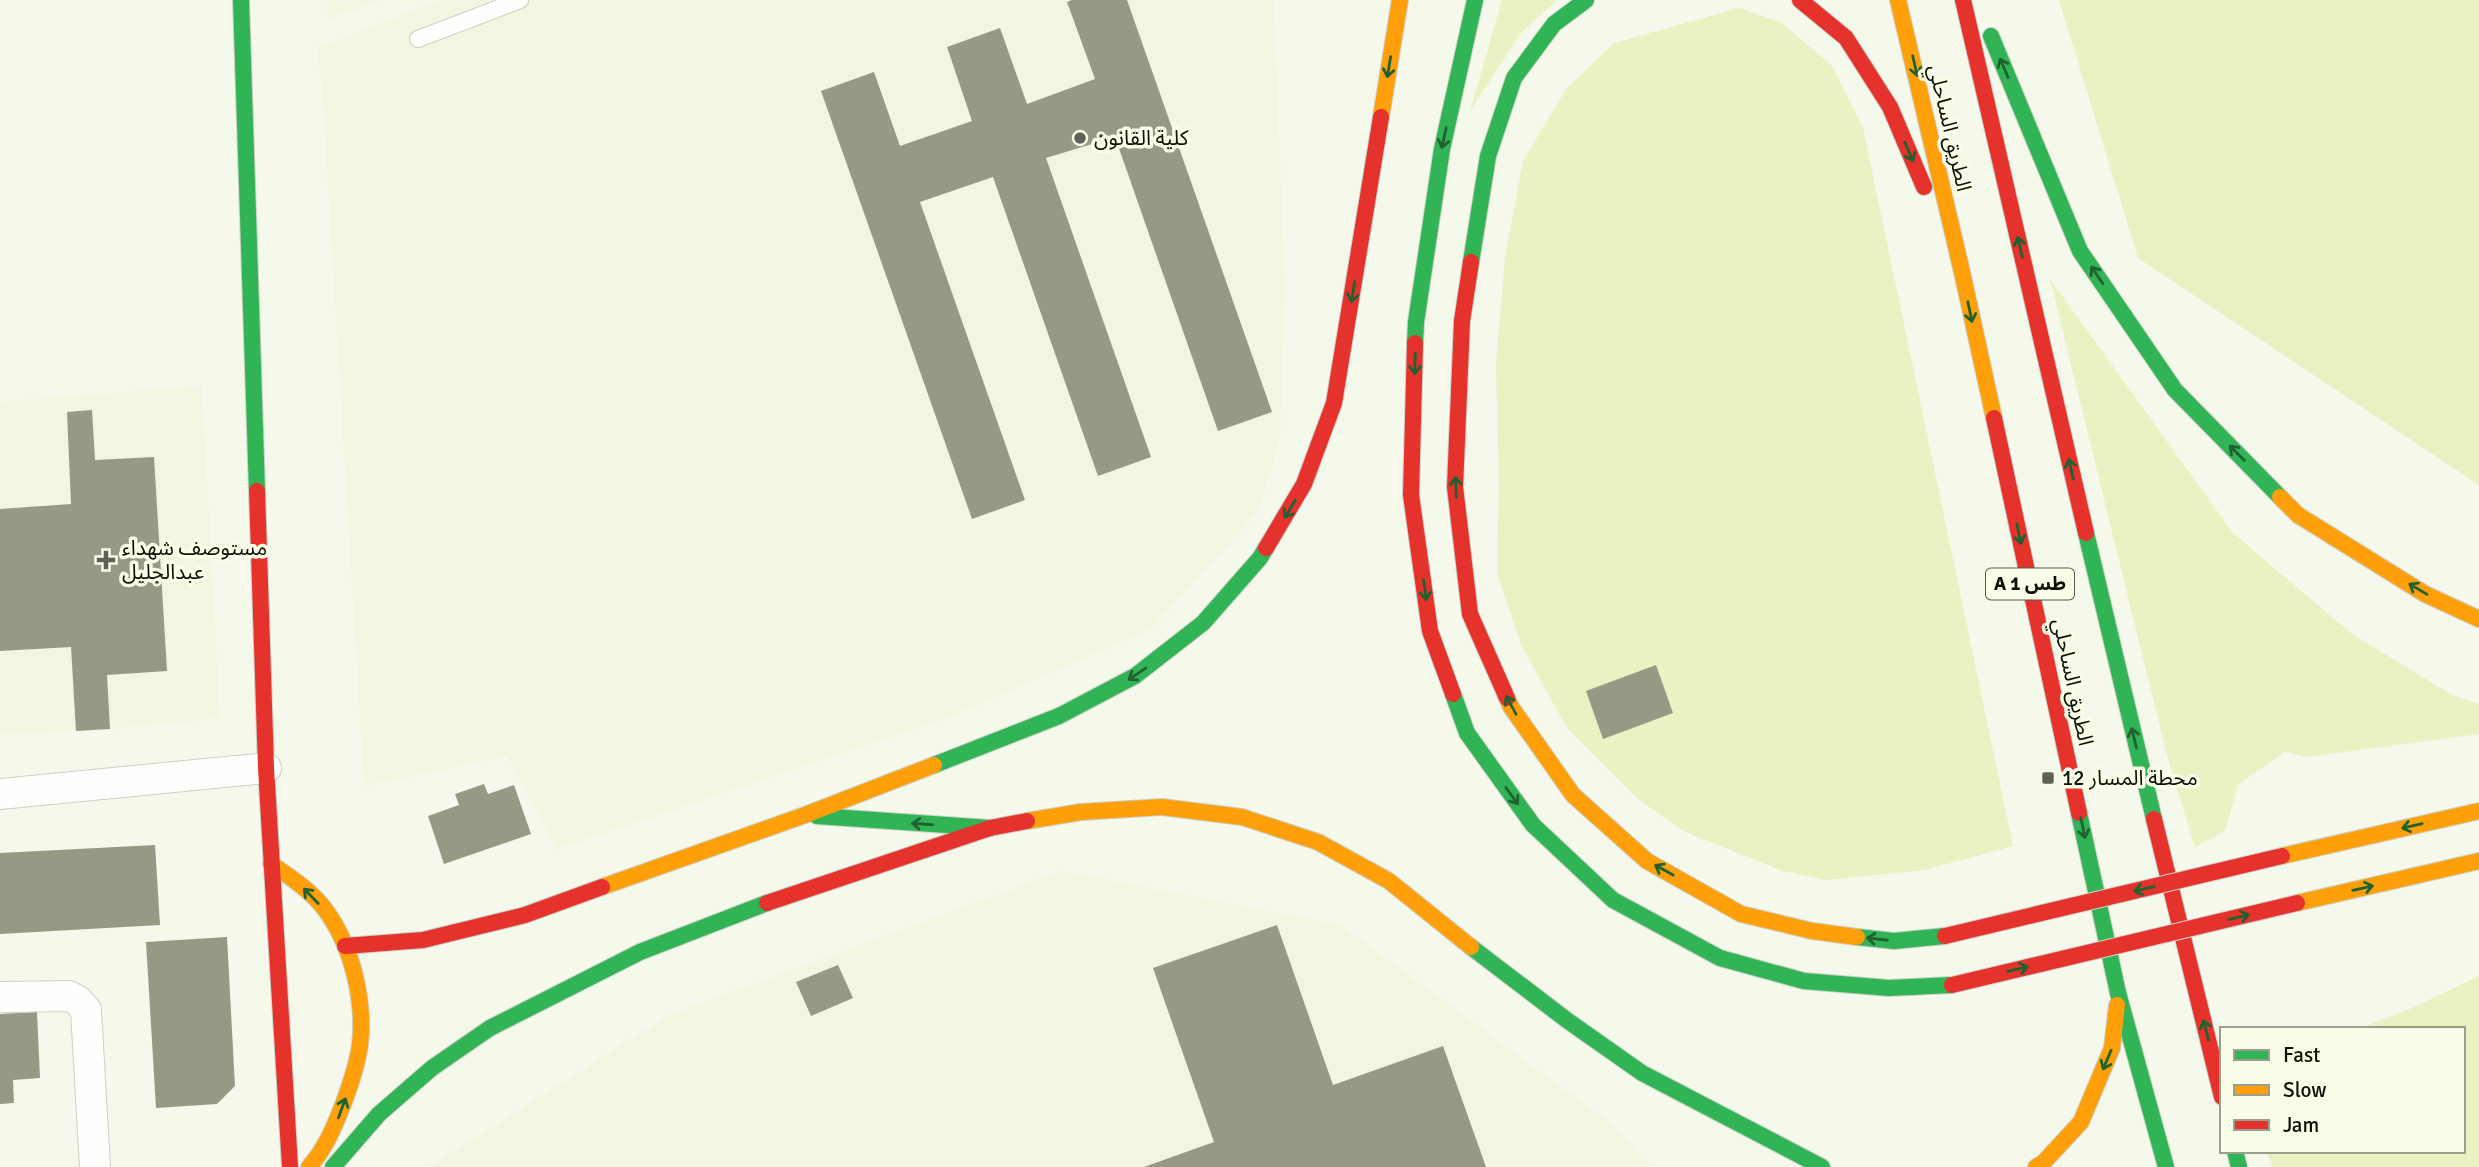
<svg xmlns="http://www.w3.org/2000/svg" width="2479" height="1167" font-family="Signika,'Noto Sans Arabic',sans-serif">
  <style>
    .built { fill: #f0f6df }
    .green { fill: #e8f2c3 }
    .building { fill: #969a85 }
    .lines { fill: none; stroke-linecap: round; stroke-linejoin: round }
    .lane-casing { stroke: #ccd0c5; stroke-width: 18 }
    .street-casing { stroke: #ccd0c5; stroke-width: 32 }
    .fast-casing { stroke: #ccd0c5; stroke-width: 18 }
    .slow-casing { stroke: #ccd0c5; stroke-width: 18 }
    .jam-casing { stroke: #ccd0c5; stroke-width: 18 }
    .lane { stroke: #fefefc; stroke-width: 16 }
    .street { stroke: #fefefc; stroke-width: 30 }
    .fast { stroke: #30b455; stroke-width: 16 }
    .slow { stroke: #ff9f0a; stroke-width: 16 }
    .jam { stroke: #e5322d; stroke-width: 16 }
    .jam-bridge-casing { stroke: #d4d6d0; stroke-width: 18; stroke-linecap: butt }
    .jam-bridge { stroke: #e5322d; stroke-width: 16 }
    .oneway { stroke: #20622f }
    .poi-dot { fill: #606258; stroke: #f8fee7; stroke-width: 2.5 }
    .labels { text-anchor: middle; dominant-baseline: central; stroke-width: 7; stroke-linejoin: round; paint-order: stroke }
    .shield { fill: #f8fee7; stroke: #55584c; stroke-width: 2 }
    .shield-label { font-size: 19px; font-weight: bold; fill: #0f1109 }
    .street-label { font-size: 21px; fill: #0f1109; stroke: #f8fee7 }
    .poi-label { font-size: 21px; fill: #0f1109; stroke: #f8fee7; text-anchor: start }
  </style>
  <rect width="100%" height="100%" fill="#f5f9ec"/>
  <path class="built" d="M327 0H382L328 19Z
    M441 0H1274L1285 287 1280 439 1258 512 1151 629 945 719 557 849 507 756 364 786 323 102 317 48Z
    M202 386 220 718 110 729 0 735V402Z
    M1062 871 1341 925 1606 1120 1651 1167H429L669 1015Z"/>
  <path class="green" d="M1502 0H1557L1521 33 1470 111Z
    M2059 0H2479V485L2138 258Z
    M1739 8 1781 22 1832 66 1863 128 2013 846 1925 870 1825 880 1780 870 1685 832 1638 799 1567 728 1522 647 1497 573 1499 484 1496 364 1505 258 1523 161 1566 89 1614 43Z
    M2050 279 2233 533 2352 634 2452 695 2479 704V734L2307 757 2284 752 2238 785 2225 831 2195 847 2167 756Z
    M2479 976V1167H2273L2267 1151H2463V1029H2358L2412 1008Z"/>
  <path class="building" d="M1072 0H1127L1272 412 1218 431 1115 137 1046 158 1151 457 1098 476 993 177 920 202 1025 500 972 519 821 91 874 72 900 146 972 121 947 47 1000 28 1027 104 1095 79 1067 2Z
    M92 410 95 460 154 457 167 671 107 675 110 729 76 731 71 647 0 651V509L71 504 67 412Z
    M1656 665 1673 713 1603 739 1586 691Z
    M484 784 488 794 514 785 531 834 444 864 428 816 459 805 455 794Z
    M155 845 160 925 0 934V853Z
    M1277 925 1333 1085 1443 1046 1486 1167H1144L1214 1142 1153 968Z
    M227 937 235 1086 217 1104 156 1108 146 942Z
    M838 965 853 998 811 1016 796 982Z
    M37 1012 40 1078 13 1080 14 1103 0 1104V1014Z"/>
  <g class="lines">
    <defs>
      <path id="lane" d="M418 39 520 0"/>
      <path id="street" d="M0 794 266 768
        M0 997 69 996 78 1001 86 1010 95 1167"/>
      <path id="fast" d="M241 0 257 491
        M1991 36 2080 251 2175 390 2280 497
        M1471 262 1488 156 1514 78 1554 24 1586 0
        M1415 343 1416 322 1442 149 1475 0
        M2086 533 2154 819
        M1453 694 1467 733 1533 825 1613 900 1720 958 1804 981 1889 988 1952 985
        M934 765 1059 716 1135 676 1203 623 1260 558 1266 548
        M2079 813 2118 993 2166 1167
        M817 816 990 828
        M1857 937 1894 941 1945 936
        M1471 947 1568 1021 1642 1073 1822 1167
        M2235 1151 2239 1167
        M333 1167 379 1114 432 1068 490 1028 640 952 767 903"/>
      <path id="slow" d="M1898 0 1962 272 1994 418
        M1381 117 1400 0
        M2280 497 2298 515 2425 594 2479 619
        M1507 698 1511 707 1573 795 1647 861 1741 914 1812 931 1857 937
        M1027 821 1081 812 1162 807 1242 817 1318 842 1389 881 1471 947
        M2282 856 2479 811
        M271 864C290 877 310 890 324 908 352 945 365 1000 360 1045 357 1065 351 1083 344 1102 335 1125 326 1148 309 1167
        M602 887 805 815 934 765
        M2297 903 2479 861
        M2036 1167 2043 1163 2081 1122 2112 1048 2117 1005"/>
      <path id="jam" d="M1800 0 1846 38 1890 107 1924 187
        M1963 0 2086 533
        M1471 262 1462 321 1455 487 1470 614 1507 698
        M1415 343 1411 495 1430 631 1453 694
        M1994 418 2079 813
        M257 491 266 768 290 1167
        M1266 548 1304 484 1334 403 1381 117
        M2154 819 2222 1097
        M767 903 990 828 1027 821
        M345 946 423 940 525 915 602 887"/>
    </defs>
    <use href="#lane" class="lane-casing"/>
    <use href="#street" class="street-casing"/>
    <use href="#fast" class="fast-casing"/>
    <use href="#slow" class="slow-casing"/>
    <use href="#jam" class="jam-casing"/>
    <use href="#lane" class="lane"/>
    <use href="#street" class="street"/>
    <use href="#fast" class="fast"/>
    <use href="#slow" class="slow"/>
    <use href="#jam" class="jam"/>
    <defs>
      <path id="jam-bridge" d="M1945 936 2282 856
        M1952 985 2297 903"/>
    </defs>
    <use href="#jam-bridge" class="jam-bridge-casing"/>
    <use href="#jam-bridge" class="jam-bridge"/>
  </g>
  <defs><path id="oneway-shaft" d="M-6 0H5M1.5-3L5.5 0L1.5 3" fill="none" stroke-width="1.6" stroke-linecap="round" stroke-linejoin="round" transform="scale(1.75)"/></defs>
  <g class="oneway">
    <use href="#oneway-shaft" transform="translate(1915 66) rotate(77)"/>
    <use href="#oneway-shaft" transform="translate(1389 67) rotate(99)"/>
    <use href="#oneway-shaft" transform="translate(2004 68) rotate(-113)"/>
    <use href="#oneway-shaft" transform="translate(1444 138) rotate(102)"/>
    <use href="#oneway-shaft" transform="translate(1909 152) rotate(66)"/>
    <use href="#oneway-shaft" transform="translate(2020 247) rotate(-103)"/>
    <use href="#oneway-shaft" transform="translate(2097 275) rotate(-124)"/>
    <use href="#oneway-shaft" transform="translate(1353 292) rotate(99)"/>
    <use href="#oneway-shaft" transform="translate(1970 312) rotate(78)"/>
    <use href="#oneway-shaft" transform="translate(1415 364) rotate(92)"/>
    <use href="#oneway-shaft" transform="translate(2237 453) rotate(-135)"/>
    <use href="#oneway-shaft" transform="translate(2071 469) rotate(-103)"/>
    <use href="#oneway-shaft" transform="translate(1456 487) rotate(-92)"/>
    <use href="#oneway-shaft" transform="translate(1290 509) rotate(121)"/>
    <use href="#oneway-shaft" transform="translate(2019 534) rotate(78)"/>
    <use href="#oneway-shaft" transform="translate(2418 589) rotate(-149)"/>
    <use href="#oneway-shaft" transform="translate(1425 590) rotate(82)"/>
    <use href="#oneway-shaft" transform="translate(1137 674) rotate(146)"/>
    <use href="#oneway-shaft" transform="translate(1511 705) rotate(-119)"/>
    <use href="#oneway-shaft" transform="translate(2134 738) rotate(-104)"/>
    <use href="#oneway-shaft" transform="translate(1512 796) rotate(54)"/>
    <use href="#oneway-shaft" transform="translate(922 824) rotate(-176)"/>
    <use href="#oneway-shaft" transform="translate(2412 826) rotate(167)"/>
    <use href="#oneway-shaft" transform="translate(2083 828) rotate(78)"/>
    <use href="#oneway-shaft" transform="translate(1664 870) rotate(-151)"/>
    <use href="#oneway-shaft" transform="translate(2363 888) rotate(-13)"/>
    <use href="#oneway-shaft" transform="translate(2144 889) rotate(167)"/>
    <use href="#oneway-shaft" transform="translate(311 896) rotate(-134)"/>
    <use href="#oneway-shaft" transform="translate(2239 917) rotate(-13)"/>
    <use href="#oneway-shaft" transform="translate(1877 939) rotate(-174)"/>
    <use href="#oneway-shaft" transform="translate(2018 969) rotate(-13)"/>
    <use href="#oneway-shaft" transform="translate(2206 1030) rotate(-104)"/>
    <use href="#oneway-shaft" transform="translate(2107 1060) rotate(113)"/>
    <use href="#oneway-shaft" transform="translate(342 1108) rotate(-70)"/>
  </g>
  <g class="poi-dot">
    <circle cx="1080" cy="138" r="7"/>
    <path d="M102.5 549.5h7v7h7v7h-7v7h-7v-7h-7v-7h7z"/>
    <rect x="2041" y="771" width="14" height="14" rx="3.5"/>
  </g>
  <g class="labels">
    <rect class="shield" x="1986" y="568.5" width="88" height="31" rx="5"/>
    <g class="shield-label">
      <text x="2030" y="584">A 1 طس</text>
    </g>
    <g class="street-label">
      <text transform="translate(1950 128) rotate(77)">الطريق الساحلي</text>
      <text transform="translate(2073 682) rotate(78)">الطريق الساحلي</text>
    </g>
    <g class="poi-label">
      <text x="1094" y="138">كلية القانون</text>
      <text x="122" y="548">مستوصف شهداء<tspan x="122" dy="24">عبدالجليل</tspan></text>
      <text x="2062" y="778">محطة المسار 12</text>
    </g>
  </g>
  <rect x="2220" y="1027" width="245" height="126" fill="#f8fee7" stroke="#9b9f8e" stroke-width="2"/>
  <rect x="2234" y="1050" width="35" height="10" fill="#30b455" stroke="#9b9f8e" stroke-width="2"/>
  <text x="2283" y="1062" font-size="21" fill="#0f1109">Fast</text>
  <rect x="2234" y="1085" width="35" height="10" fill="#ff9f0a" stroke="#9b9f8e" stroke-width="2"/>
  <text x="2283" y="1097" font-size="21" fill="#0f1109">Slow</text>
  <rect x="2234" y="1120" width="35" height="10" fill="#e5322d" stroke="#9b9f8e" stroke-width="2"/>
  <text x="2283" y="1132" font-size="21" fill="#0f1109">Jam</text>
</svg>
